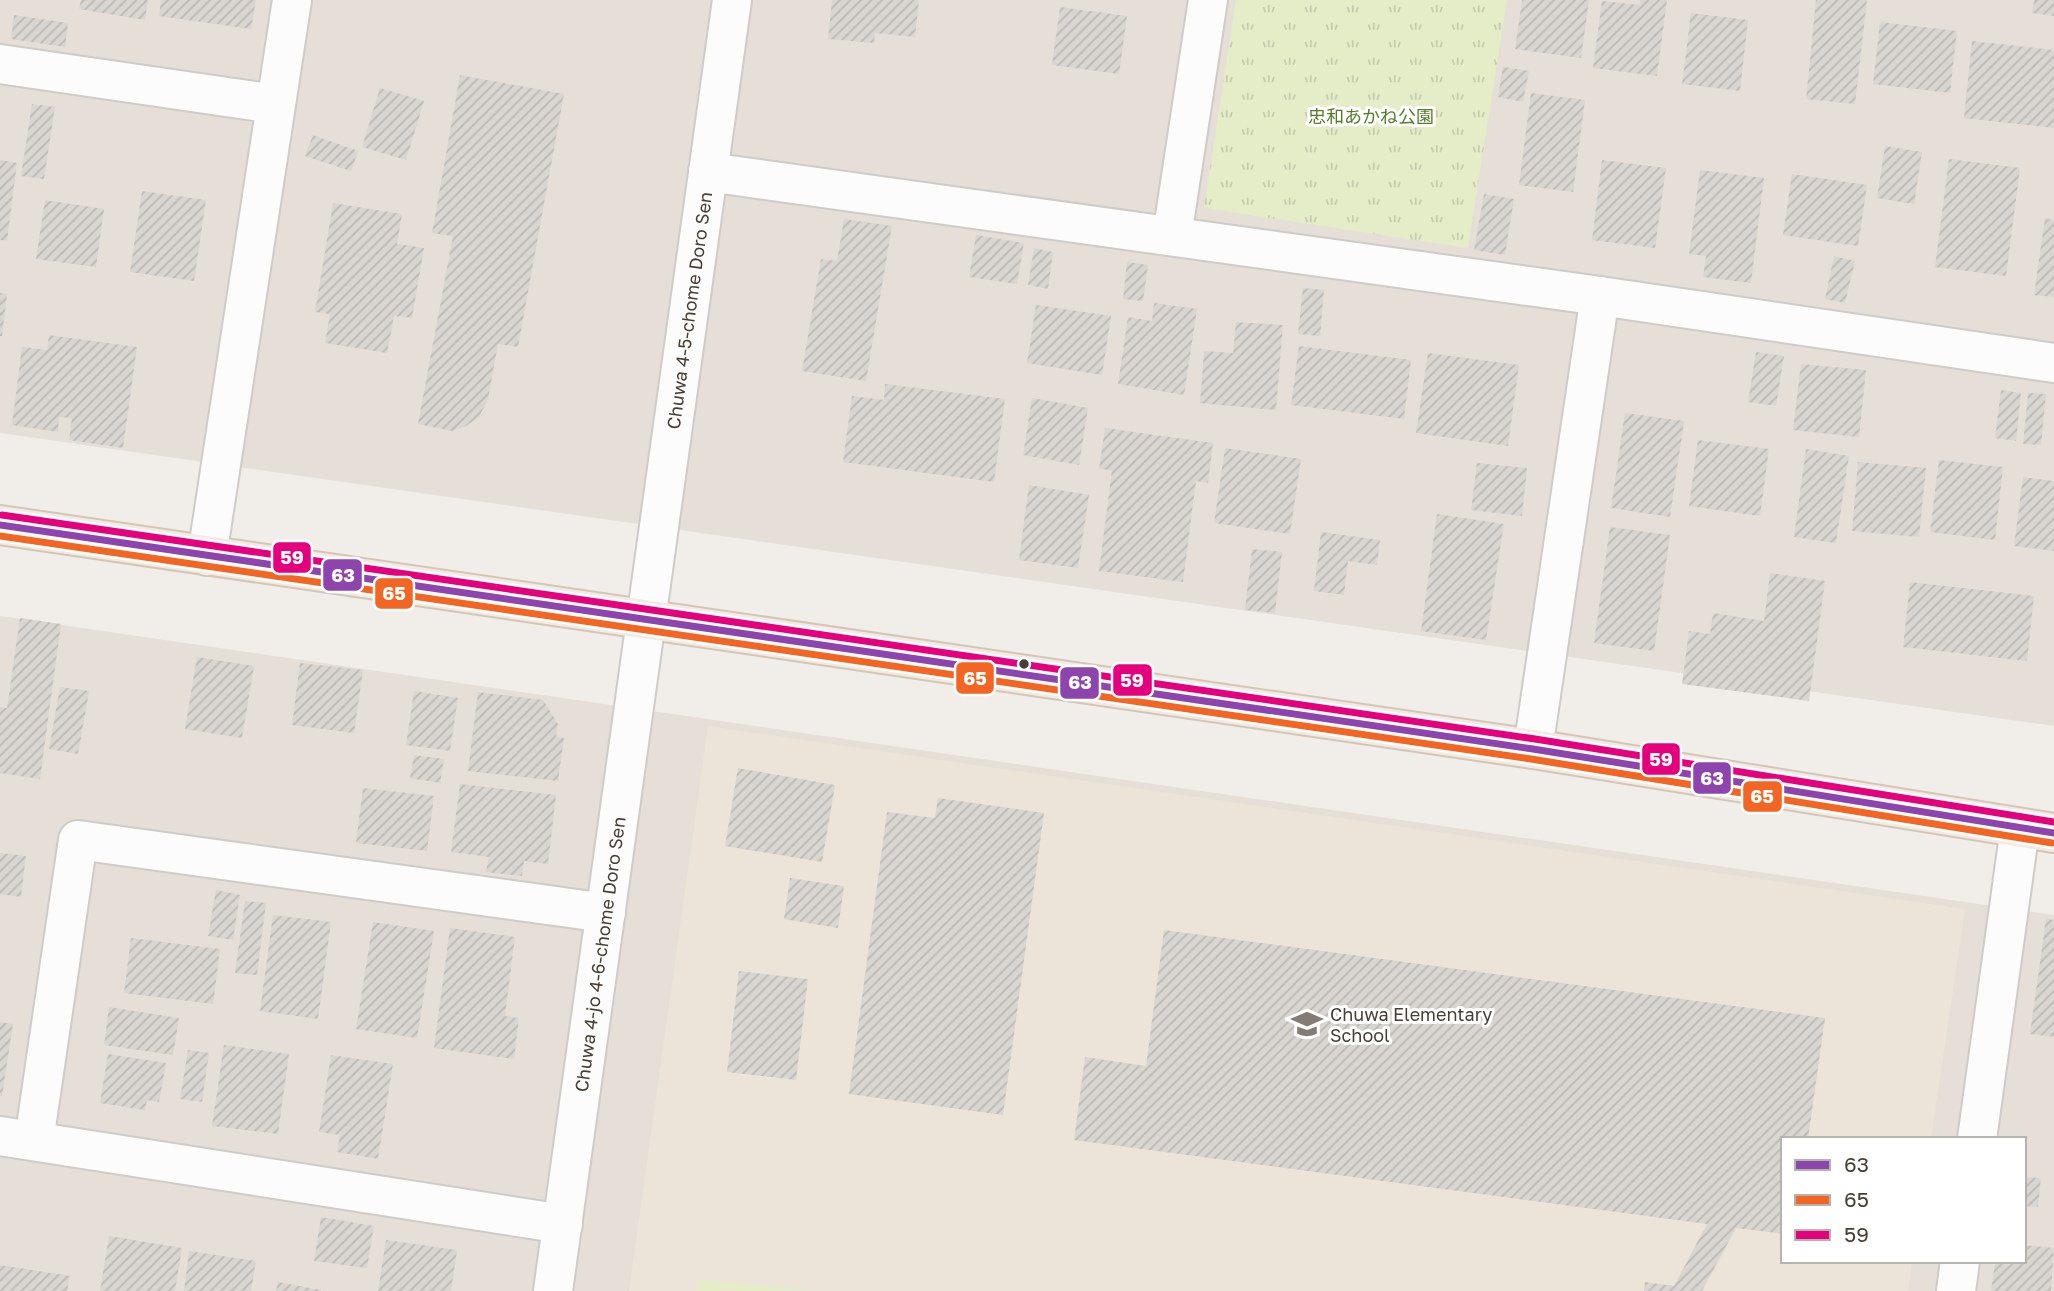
<svg xmlns="http://www.w3.org/2000/svg" width="2054" height="1291" font-family="'Golos Text','Noto Sans JP',sans-serif">
  <style>
    .residential { fill: #e5dfd7; fill-rule: evenodd }
    .education { fill: #ece4d9 }
    .grass { fill: url(#grass-tufts) }
    .pitch { fill: #e4ecc8 }
    .building { fill: url(#building-hatch) }
    .lines { fill: none; stroke-linecap: round; stroke-linejoin: round }
    .minor-casing { stroke: #cfcbc7; stroke-width: 42 }
    .primary-casing { stroke: #d4c6b6; stroke-width: 42 }
    .minor { stroke: #fdfcfc; stroke-width: 38 }
    .primary { stroke: #f1ebe4; stroke-width: 38 }
    .bus-1-casing { stroke: #fff; stroke-width: 12 }
    .bus-2-casing { stroke: #fff; stroke-width: 12 }
    .bus-3-casing { stroke: #fff; stroke-width: 12 }
    .bus-1 { stroke: #8e44ad; stroke-width: 7 }
    .bus-2 { stroke: #f26522; stroke-width: 7 }
    .bus-3 { stroke: #e5007d; stroke-width: 7 }
    .bus-dot { fill: #483e35; stroke: #fff; stroke-width: 2.5 }
    .labels { text-anchor: middle; dominant-baseline: central; stroke-width: 6; stroke-linejoin: round; paint-order: stroke }
    .park-label { font-size: 18px; fill: #547d25; stroke: #fff }
    .street-label { font-size: 18px; fill: #483e35; stroke: #fff }
    .poi-label { font-size: 18px; fill: #483e35; stroke: #fff; text-anchor: start }
    .line-badge { stroke: #fff; stroke-width: 2.5 }
    .badge-label { font-size: 19px; text-anchor: middle; font-weight: bold; fill: #fff }
  </style>
  <defs>
    <pattern id="grass-tufts" width="24" height="20" patternUnits="userSpaceOnUse" patternTransform="scale(1.75)"><rect width="24" height="20" fill="#e4ecc8"/><path d="M3 7l-1-3M5 7V3M7 7l1-3M15 17l-1-3M17 17v-4M19 17l1-3" fill="none" stroke="#c5cbac"/></pattern>
    <pattern id="building-hatch" width="6" height="6" patternUnits="userSpaceOnUse" patternTransform="scale(1.75)"><rect width="6" height="6" fill="#d9d5d1"/><path d="M-1 1l2-2M0 6l6-6M5 7l2-2" fill="none" stroke="#bcb8b4"/></pattern>
  </defs>
  <rect width="100%" height="100%" fill="#f1eeea"/>
  <path class="residential" d="M0 0H2054V726L0 433Z
    M0 616 2054 915V1291H0ZM1783 1139H2024V1261H1783Z"/>
  <path class="education" d="M708 726 1965 909 1931 1139H1783V1261H1912L1908 1291H629Z"/>
  <path class="grass" d="M1236 0H1507L1468 248 1204 208Z"/>
  <path class="pitch" d="M699 1279H700L809 1291H697Z"/>
  <path class="building" d="M81 0H148L145 20 79 9Z
    M161 0H256L251 29 159 16Z
    M832 0H919L915 37 875 33 874 43 828 39Z
    M1522 0H1589L1581 58 1515 49Z
    M1640 0H1667L1657 76 1593 68 1602 1 1640 5Z
    M1816 0H1867L1855 104 1806 99Z
    M2034 0H2054V16L2032 13Z
    M1060 7 1127 16 1119 74 1052 65Z
    M1691 13 1748 20 1740 91 1682 84Z
    M14 15 68 23 65 47 11 39Z
    M1880 22 1957 31 1950 93 1873 84Z
    M1972 41 2054 50V128L1964 118Z
    M1503 67 1529 71 1523 102 1498 97Z
    M460 75 564 94 518 347 498 344 488 399 479 417 466 426 452 431 418 424 453 236 432 233Z
    M380 88 424 101 406 160 362 147Z
    M1531 93 1585 100 1573 192 1519 185Z
    M32 104 55 107 44 179 21 176Z
    M313 135 358 151 351 171 305 156Z
    M1885 146 1922 152 1914 204 1877 198Z
    M1949 159 2020 168 2006 276 1935 267Z
    M0 160 17 163 7 241 0 240Z
    M1602 160 1666 168 1655 248 1592 240Z
    M1700 170 1764 178 1751 283 1703 277 1706 256 1689 254Z
    M1792 174 1867 185 1858 246 1783 235Z
    M142 191 206 200 194 281 130 272Z
    M1484 194 1514 199 1505 255 1474 250Z
    M45 200 104 209 96 267 36 259Z
    M333 203 402 214 397 244 424 248 412 318 394 316 387 353 325 343 330 314 315 312Z
    M2045 218 2054 220V297L2034 295Z
    M844 219 892 226 866 381 802 371 821 259 837 261Z
    M976 235 1024 243 1017 284 969 277Z
    M1034 248 1053 252 1048 289 1028 285Z
    M1834 256 1855 261 1845 303 1825 299Z
    M1127 262 1148 265 1143 301 1123 299Z
    M1303 288 1324 290 1320 336 1298 334Z
    M0 293 7 294 2 336H0Z
    M1154 303 1197 309 1184 395 1118 384 1128 317 1152 321Z
    M1036 305 1111 316 1102 375 1027 363Z
    M1236 322 1283 325 1276 410 1200 403 1204 351 1233 353Z
    M49 335 137 347 123 448 69 440 72 418 59 417 58 432 12 425 22 347 47 350Z
    M1299 346 1411 360 1404 419 1291 405Z
    M1756 352 1784 356 1776 406 1748 402Z
    M1428 353 1519 365 1508 446 1416 433Z
    M1801 364 1866 370 1859 437 1793 430Z
    M885 384 1005 399 994 482 843 462 852 396 884 400Z
    M2001 390 2021 393 2016 441 1995 438Z
    M2028 393 2046 394 2041 445 2023 444Z
    M1032 398 1088 408 1079 465 1023 455Z
    M1625 413 1684 421 1670 517 1611 508Z
    M1105 428 1213 443 1208 483 1196 481 1183 582 1099 571 1112 470 1099 469Z
    M1698 440 1769 449 1760 516 1689 506Z
    M1225 448 1301 459 1290 534 1214 523Z
    M1806 449 1849 456 1836 543 1794 537Z
    M1939 460 2003 467 1995 540 1930 532Z
    M1858 462 1926 468 1919 537 1852 531Z
    M1477 463 1527 468 1522 516 1471 510Z
    M2023 477 2054 481V551L2014 546Z
    M1029 485 1089 495 1078 568 1019 560Z
    M1437 514 1504 524 1486 640 1421 631Z
    M1610 527 1670 535 1654 651 1594 643Z
    M1321 532 1380 540 1377 565 1348 561 1344 595 1314 591Z
    M1252 549 1282 552 1275 613 1245 610Z
    M1770 573 1825 581 1809 701 1682 684 1689 631 1710 634 1713 613 1764 621Z
    M1910 582 2034 596 2027 661 1903 647Z
    M20 618 61 624 40 779 0 773V707L7 708Z
    M197 657 254 666 242 738 185 729Z
    M300 663 363 670 354 733 292 725Z
    M60 687 89 691 78 754 49 749Z
    M414 691 458 698 450 751 406 745Z
    M478 692 543 700 558 724 556 737 564 738 558 781 468 771Z
    M414 755 444 759 440 783 410 778Z
    M738 768 835 785 822 862 725 846Z
    M460 784 556 795 548 864 524 861 522 876 486 872 489 857 451 852Z
    M363 788 434 796 427 851 356 843Z
    M938 798 1044 813 1003 1115 849 1094 887 812 935 818Z
    M0 853 26 856 21 897 0 894Z
    M790 878 844 886 838 928 784 919Z
    M216 890 240 895 233 940 208 936Z
    M245 901 266 903 257 975 235 973Z
    M273 915 331 922 318 1019 260 1011Z
    M2046 919 2054 920V1037L2030 1034Z
    M373 922 434 931 417 1038 356 1029Z
    M450 928 515 937 505 1016 519 1018 514 1059 434 1048Z
    M1164 930 1825 1018 1808 1139H1783V1234L1736 1228 1702 1291H1644L1645 1282 1674 1286 1707 1224 1074 1140 1085 1057 1146 1066Z
    M131 938 220 949 213 1004 124 993Z
    M739 971 808 979 796 1080 727 1072Z
    M109 1007 179 1018 173 1055 104 1045Z
    M0 1022 13 1024 2 1096H0Z
    M224 1045 289 1054 278 1134 212 1126Z
    M188 1050 209 1053 202 1102 180 1099Z
    M108 1054 166 1063 159 1102 147 1100 145 1110 100 1103Z
    M331 1055 393 1064 378 1159 337 1152 340 1135 319 1132Z
    M2024 1177 2041 1178 2038 1207 2024 1206Z
    M321 1217 374 1226 367 1268 314 1261Z
    M109 1236 182 1248 175 1291H100Z
    M386 1240 457 1250 451 1291H378Z
    M2024 1245 2054 1248 2051 1291H1991L1995 1263 2010 1265V1261H2024Z
    M189 1251 256 1261 251 1291H184Z
    M0 1265 70 1276 67 1291H0Z
    M278 1282 321 1290V1291H276Z"/>
  <g class="lines">
    <defs>
      <g id="minor">
        <path d="M0 64 275 104"/>
        <path d="M708 172 1600 296 2054 363"/>
        <path d="M1172 236 1208 0"/>
        <path d="M207 556 292 0"/>
        <path d="M1533 749 1600 296"/>
        <path d="M0 1136 563 1224"/>
        <path d="M1977 1139 2020 828"/>
        <path d="M34 1141 78 840 606 913"/>
        <path id="s1" d="M553 1291 732 0"/>
        <path d="M1956 1291 1960 1261"/>
      </g>
      <path id="primary" d="M0 525 1533 749 2054 833"/>
    </defs>
    <use href="#minor" class="minor-casing"/>
    <use href="#primary" class="primary-casing"/>
    <use href="#minor" class="minor"/>
    <use href="#primary" class="primary"/>
    <defs>
      <path id="bus-1" d="M0 525 1533 749 2054 833"/>
      <path id="bus-2" d="M0 536 1531 759 2052 843"/>
      <path id="bus-3" d="M2 515 1535 739 2054 822"/>
    </defs>
    <use href="#bus-1" class="bus-1-casing"/>
    <use href="#bus-2" class="bus-2-casing"/>
    <use href="#bus-3" class="bus-3-casing"/>
    <use href="#bus-1" class="bus-1"/>
    <use href="#bus-2" class="bus-2"/>
    <use href="#bus-3" class="bus-3"/>
  </g>
  <defs>
    <symbol id="school-bare" viewBox="-9 -9 18 18"><path d="M0-5L7-2L0 1L-7-2ZM-4 1L0 2.5L4 1V4Q0 6-4 4Z" fill="#837c74" stroke="#fff" stroke-width="2.5" paint-order="stroke"/></symbol>
  </defs>
  <g fill-rule="evenodd">
    <use href="#school-bare" x="1285" y="1002" width="44" height="44"/>
  </g>
  <circle class="bus-dot" cx="1024" cy="664" r="6"/>
  <g class="labels">
    <g class="park-label">
      <text x="1371" y="116">忠和あかね公園</text>
    </g>
    <g class="street-label">
      <text stroke="none"><textPath href="#s1" startOffset="990">Chuwa 4-5-chome Doro Sen</textPath></text>
      <text stroke="none"><textPath href="#s1" startOffset="340">Chuwa 4-jo 4-6-chome Doro Sen</textPath></text>
    </g>
    <g class="poi-label">
      <text x="1330" y="1014">Chuwa Elementary<tspan x="1330" dy="21">School</tspan></text>
    </g>
  </g>
  <g class="line-badge">
    <rect x="272" y="541" width="40" height="33" rx="7" fill="#e5007d"/>
    <rect x="322" y="558" width="41" height="34" rx="7" fill="#8e44ad"/>
    <rect x="374" y="577" width="40" height="33" rx="7" fill="#f26522"/>
    <rect x="955" y="661" width="40" height="34" rx="7" fill="#f26522"/>
    <rect x="1112" y="663" width="41" height="34" rx="7" fill="#e5007d"/>
    <rect x="1059" y="666" width="41" height="34" rx="7" fill="#8e44ad"/>
    <rect x="1641" y="742" width="40" height="34" rx="7" fill="#e5007d"/>
    <rect x="1692" y="761" width="40" height="34" rx="7" fill="#8e44ad"/>
    <rect x="1742" y="780" width="41" height="33" rx="7" fill="#f26522"/>
  </g>
  <g class="badge-label">
    <text x="292" y="564">59</text>
    <text x="343" y="582">63</text>
    <text x="394" y="600">65</text>
    <text x="975" y="685">65</text>
    <text x="1132" y="687">59</text>
    <text x="1080" y="689">63</text>
    <text x="1661" y="766">59</text>
    <text x="1712" y="785">63</text>
    <text x="1762" y="803">65</text>
  </g>
  <rect x="1781" y="1137" width="245" height="126" fill="#ffffff" stroke="#b6b2ae" stroke-width="2"/>
  <rect x="1795" y="1160" width="35" height="10" fill="#8e44ad" stroke="#b6b2ae" stroke-width="2"/>
  <text x="1844" y="1172" font-size="21" fill="#483e35">63</text>
  <rect x="1795" y="1195" width="35" height="10" fill="#f26522" stroke="#b6b2ae" stroke-width="2"/>
  <text x="1844" y="1207" font-size="21" fill="#483e35">65</text>
  <rect x="1795" y="1230" width="35" height="10" fill="#e5007d" stroke="#b6b2ae" stroke-width="2"/>
  <text x="1844" y="1242" font-size="21" fill="#483e35">59</text>
</svg>
